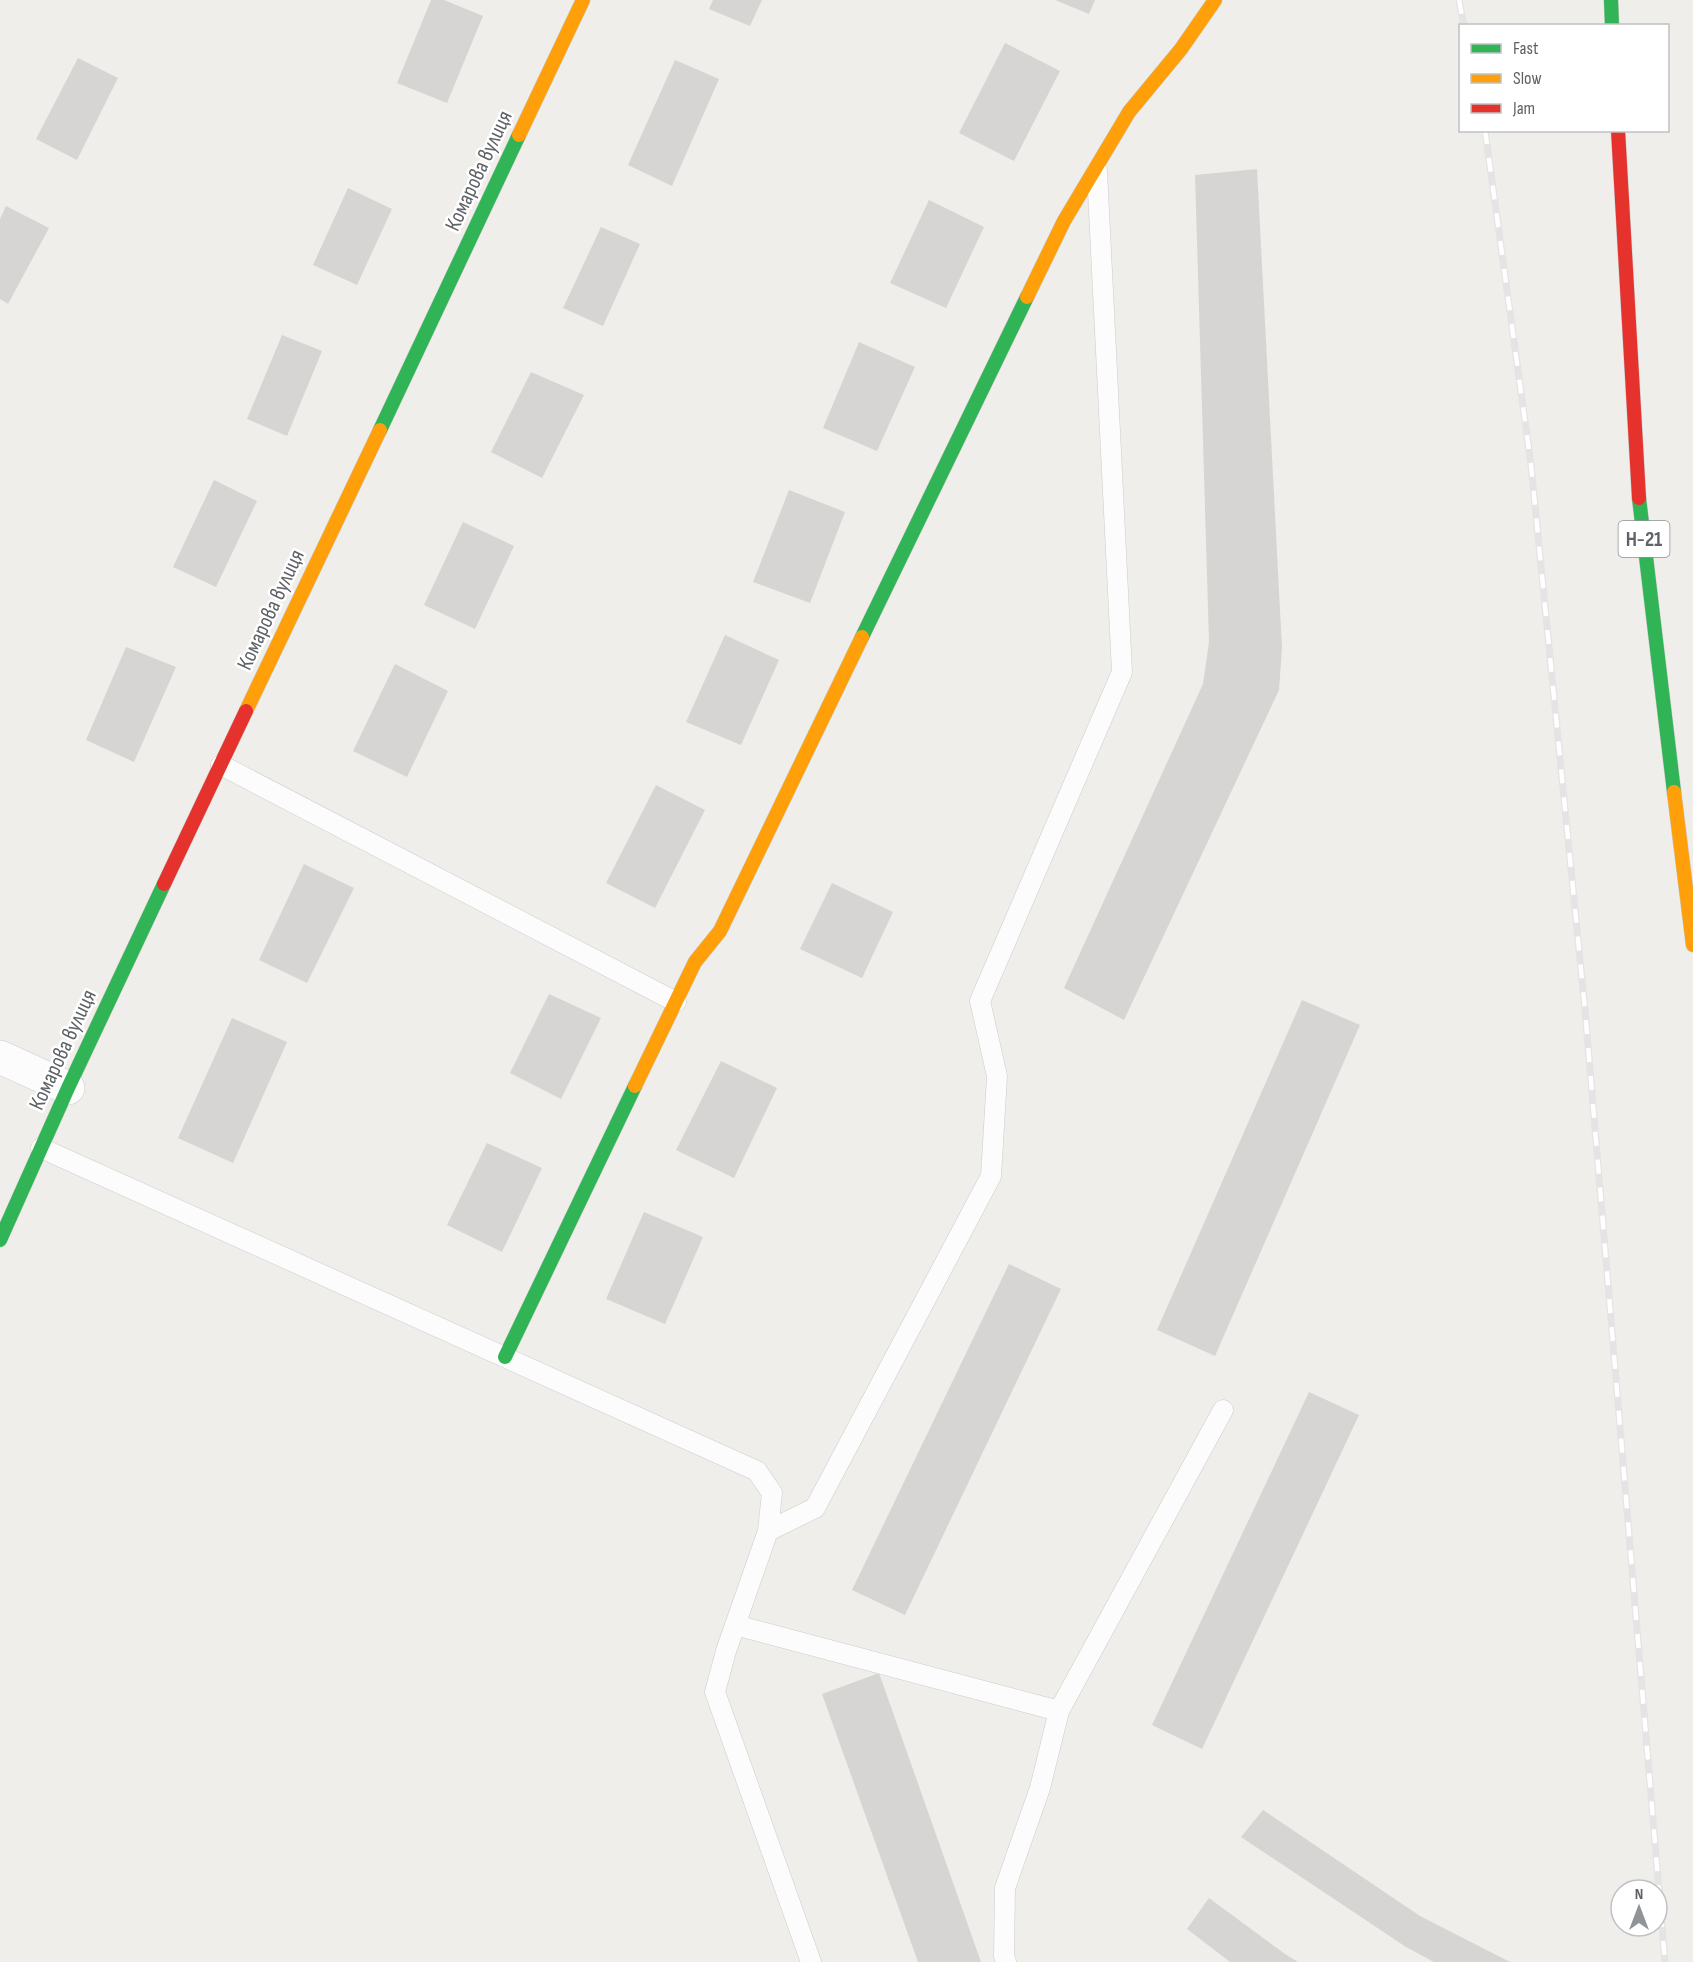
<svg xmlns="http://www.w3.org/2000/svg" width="1693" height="1962" font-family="'Sofia Sans Condensed',sans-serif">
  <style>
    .building { fill: #d6d5d3 }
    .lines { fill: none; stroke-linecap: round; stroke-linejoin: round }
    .lane-casing { stroke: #cbcccc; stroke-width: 21 }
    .street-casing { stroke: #cbcccc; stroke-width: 34 }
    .fast-casing { stroke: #cacacb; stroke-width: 15 }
    .slow-casing { stroke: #cacacb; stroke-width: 15 }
    .jam-casing { stroke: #cacacb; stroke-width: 15 }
    .lane { stroke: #fdfcfc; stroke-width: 20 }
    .street { stroke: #fdfcfc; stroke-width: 33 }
    .fast { stroke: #30b455; stroke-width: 14 }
    .slow { stroke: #ff9f0a; stroke-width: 14 }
    .jam { stroke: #e5322d; stroke-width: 14 }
    .rail-casing { stroke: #e4e4e4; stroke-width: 7 }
    .rail { stroke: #fff; stroke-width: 4.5; stroke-dasharray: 14; stroke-linecap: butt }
    .labels { text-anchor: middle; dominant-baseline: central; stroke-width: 5; stroke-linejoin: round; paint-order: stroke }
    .shield { fill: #fff; stroke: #8f9295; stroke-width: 1.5 }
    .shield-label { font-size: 21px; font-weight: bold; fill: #5f6368 }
    .street-label { font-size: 22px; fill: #5f6368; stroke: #fff }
  </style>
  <rect width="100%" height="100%" fill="#efeeea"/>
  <path class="building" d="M431 0H444L483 16 447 103 397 83Z
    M713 0H762L750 26 709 9Z
    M1055 0H1095L1089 14Z
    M1005 43 1060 71 1014 161 959 133Z
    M78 58 118 78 77 160 36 139Z
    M675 60 719 79 672 186 628 165Z
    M1257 169 1282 648 1279 690 1124 1020 1064 988 1203 684 1209 642 1195 175Z
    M348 188 392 209 357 285 313 265Z
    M929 200 984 227 946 308 890 283Z
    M6 206 49 228 8 304 0 299V219Z
    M601 227 640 244 603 326 563 308Z
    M282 335 322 351 287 436 247 419Z
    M859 342 915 367 877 451 823 428Z
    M531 372 584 395 542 478 491 452Z
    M214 480 257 501 216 587 173 567Z
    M789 490 845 512 810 603 753 582Z
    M463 522 514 546 475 629 424 605Z
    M725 635 779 660 741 745 686 722Z
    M126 647 176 667 134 762 86 740Z
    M395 664 448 691 407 777 353 751Z
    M656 785 705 810 655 908 606 883Z
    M304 864 354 888 307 983 259 960Z
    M832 883 893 912 862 978 800 949Z
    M549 994 601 1018 561 1099 510 1073Z
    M1302 1000 1360 1025 1215 1356 1157 1330Z
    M232 1018 287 1042 233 1163 178 1138Z
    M721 1061 777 1088 734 1178 676 1150Z
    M487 1143 542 1168 502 1252 447 1225Z
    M644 1212 703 1237 665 1324 606 1299Z
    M1009 1264 1061 1289 905 1615 852 1590Z
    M1309 1392 1359 1415 1202 1749 1152 1725Z
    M879 1673 981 1962H918L822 1694Z
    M1263 1810 1420 1916 1510 1962H1434L1406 1947 1241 1837Z
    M1209 1898 1285 1954 1298 1962H1230L1187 1929Z"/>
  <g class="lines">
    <defs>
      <path id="lane" d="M221 765 676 1002
        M41 1148 757 1471 772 1493 768 1531 726 1651 715 1692 811 1962
        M768 1531 815 1508 991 1176 997 1076 980 1001 1122 672 1097 171
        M735 1625 1059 1711 1223 1410
        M1006 1962 1004 1956 1005 1888 1040 1788 1059 1711"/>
      <path id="street" d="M0 1057 68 1088"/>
      <path id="fast" d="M1611 0 1612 26
        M380 430 519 135
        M1639 498 1674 792
        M862 637 1027 297
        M0 1240 68 1088 164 884
        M505 1357 635 1086"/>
      <path id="slow" d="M519 135 583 0
        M1027 297 1064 221 1129 112 1181 49 1215 0
        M246 711 380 430
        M1674 792 1693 945
        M635 1086 695 962 720 931 862 637"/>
      <path id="jam" d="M1618 130 1639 498
        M164 884 246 711"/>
    </defs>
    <use href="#lane" class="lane-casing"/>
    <use href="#street" class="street-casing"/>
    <use href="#fast" class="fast-casing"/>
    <use href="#slow" class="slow-casing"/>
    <use href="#jam" class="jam-casing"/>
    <use href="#lane" class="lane"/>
    <use href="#street" class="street"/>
    <use href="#fast" class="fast"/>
    <use href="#slow" class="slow"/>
    <use href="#jam" class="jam"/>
    <defs>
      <path id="rail" d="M1459 0 1464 26
        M1485 130 1531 465 1585 1010 1665 1962"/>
    </defs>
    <use href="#rail" class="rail-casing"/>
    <use href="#rail" class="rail"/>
  </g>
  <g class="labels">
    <rect class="shield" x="1618.5" y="521" width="51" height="36" rx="4.5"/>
    <g class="shield-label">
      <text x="1644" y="539">Н-21</text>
    </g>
    <g class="street-label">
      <text transform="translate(479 171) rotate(-65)">Комарова вулиця</text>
      <text transform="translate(271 610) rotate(-65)">Комарова вулиця</text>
      <text transform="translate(63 1050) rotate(-65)">Комарова вулиця</text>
    </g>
  </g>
  <rect x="1459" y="24" width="210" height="108" fill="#ffffff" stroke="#bfc1c3" stroke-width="1.5"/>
  <rect x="1471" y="44" width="30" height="9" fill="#30b455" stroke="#bfc1c3" stroke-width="1.5"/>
  <text x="1513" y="54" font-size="18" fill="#5f6368">Fast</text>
  <rect x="1471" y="74" width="30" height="9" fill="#ff9f0a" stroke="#bfc1c3" stroke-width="1.5"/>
  <text x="1513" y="84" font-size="18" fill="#5f6368">Slow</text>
  <rect x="1471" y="104" width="30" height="9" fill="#e5322d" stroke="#bfc1c3" stroke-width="1.5"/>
  <text x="1513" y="114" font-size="18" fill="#5f6368">Jam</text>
  <g transform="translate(1639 1908)"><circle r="28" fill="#ffffff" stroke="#bfc1c3" stroke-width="1.5"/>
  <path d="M0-4.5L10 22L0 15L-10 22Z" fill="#919496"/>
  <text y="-9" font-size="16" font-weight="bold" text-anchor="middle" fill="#5f6368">N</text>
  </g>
</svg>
